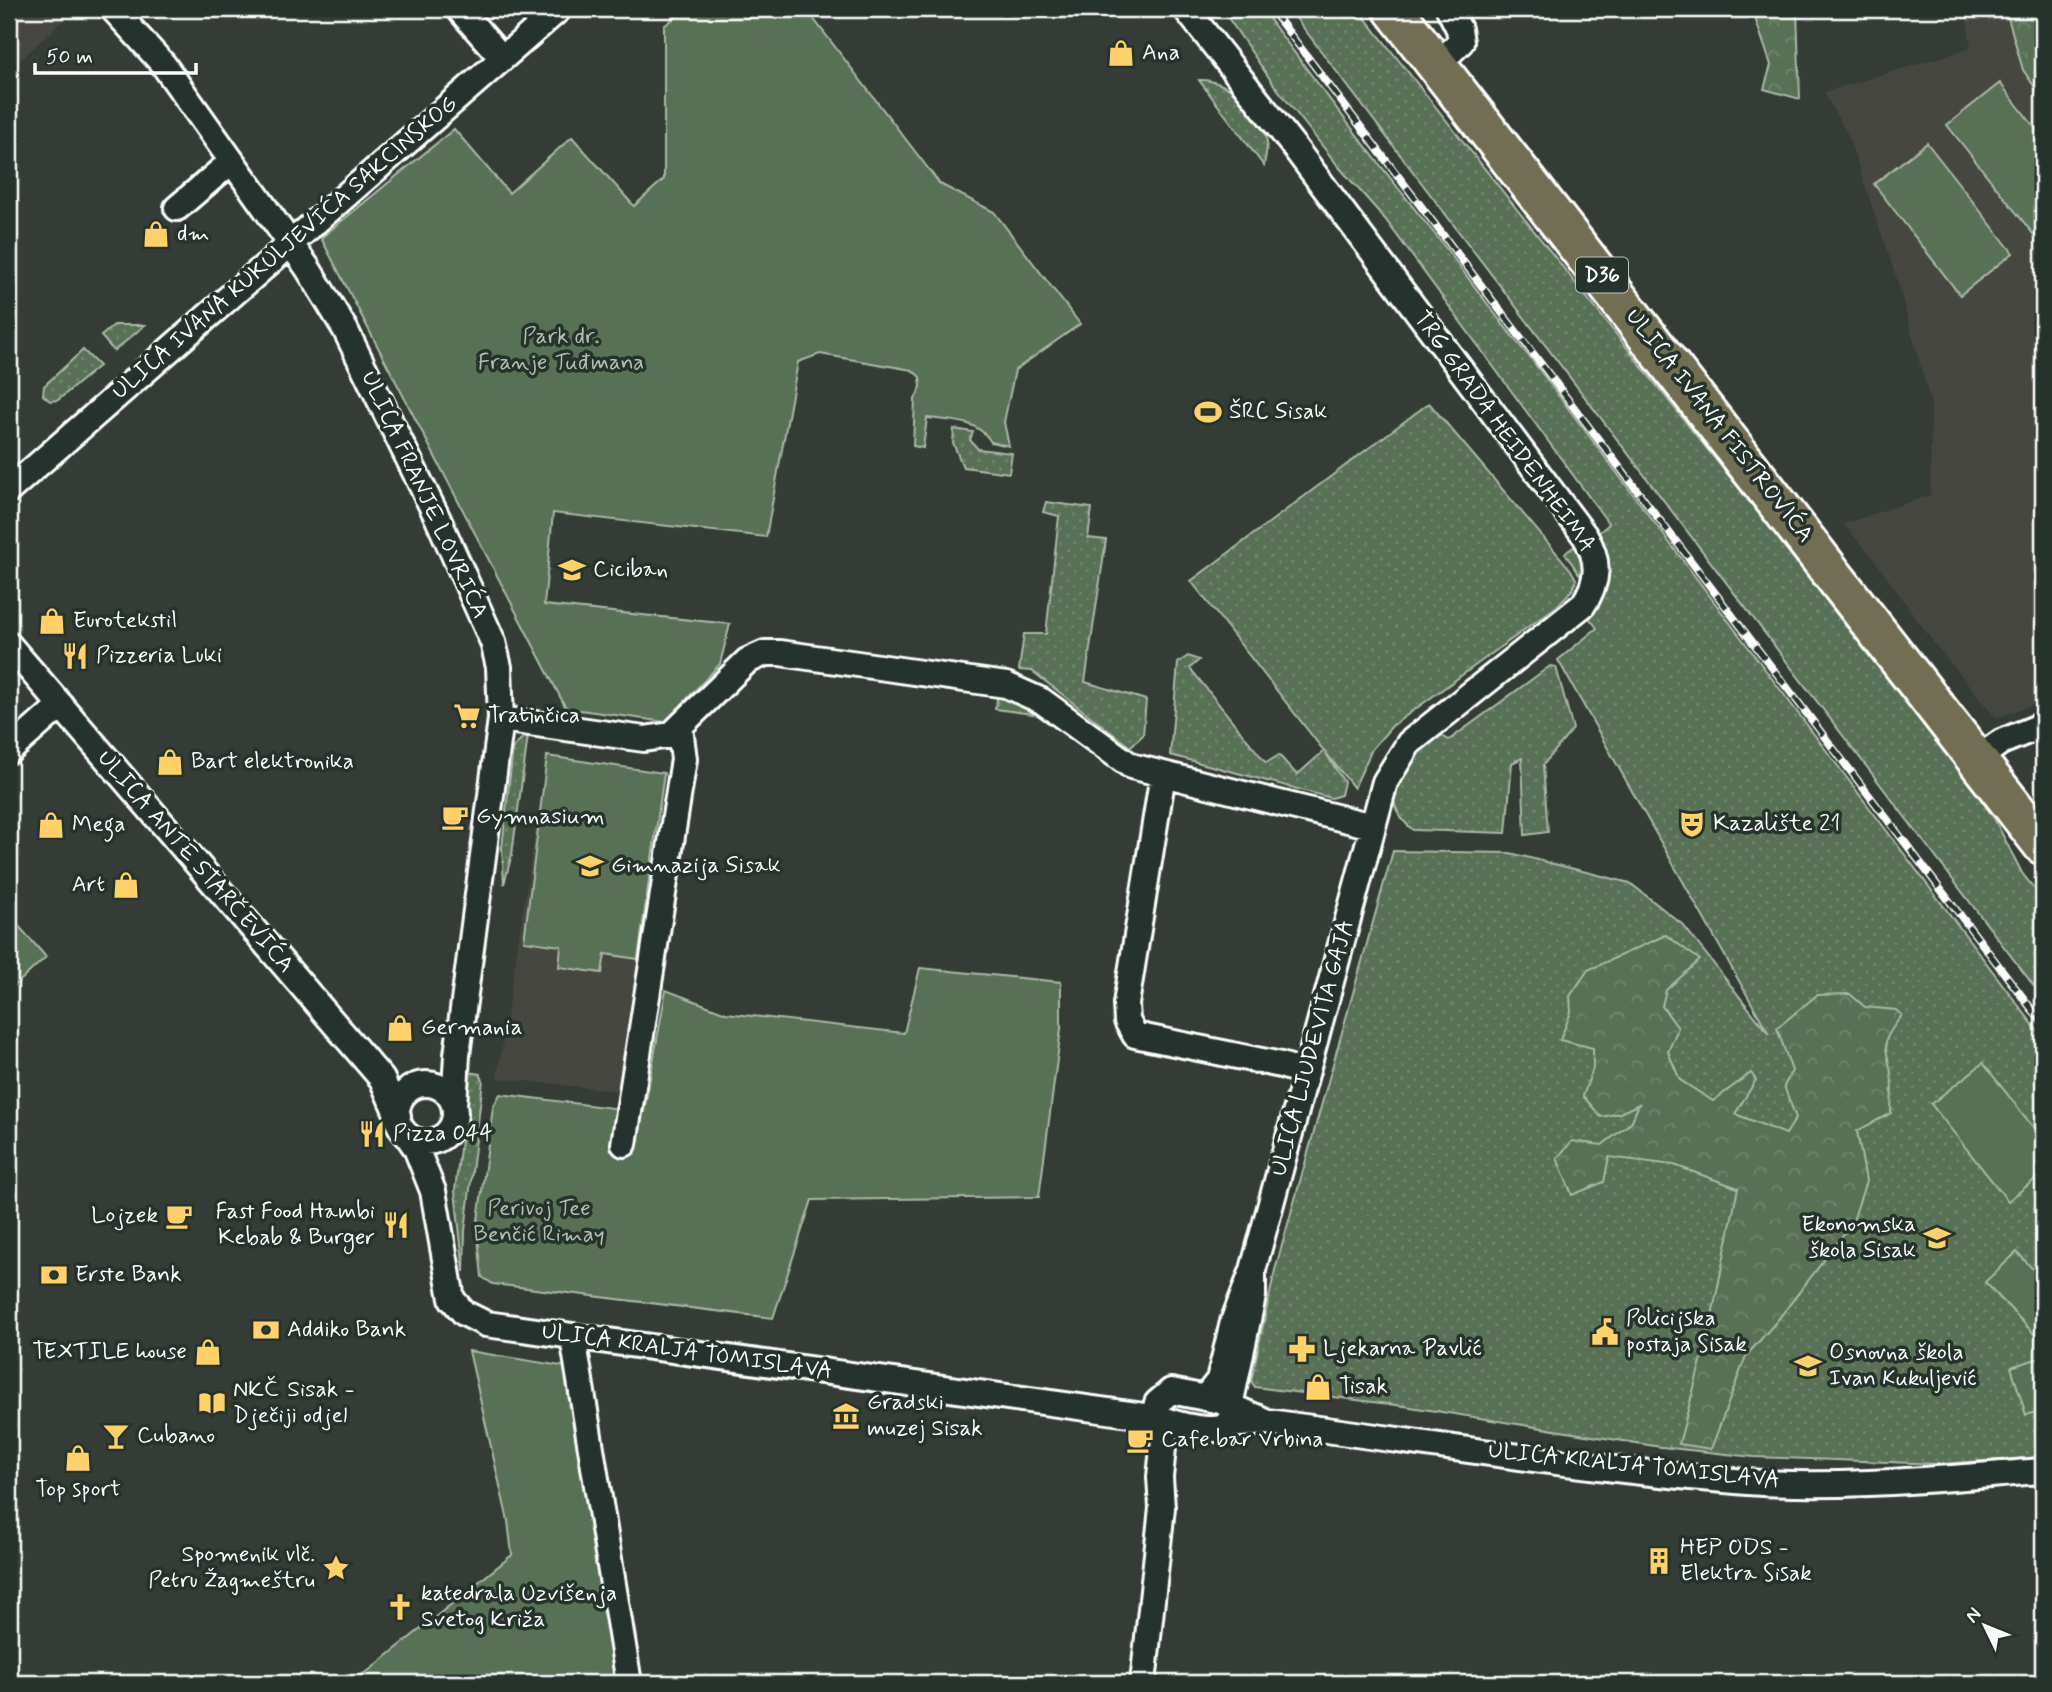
<svg xmlns="http://www.w3.org/2000/svg" width="2052" height="1692" font-family="Mynerve,sans-serif">
  <style>
    .built { fill: #44463f }
    .grass { fill: url(#grass-dots); stroke: #acb8aa; stroke-width: 2 }
    .forest { fill: url(#forest-crowns); stroke: #acb8aa; stroke-width: 2 }
    .park { fill: #587054; stroke: #acb8aa; stroke-width: 2 }
    .lines { fill: none; stroke-linecap: round; stroke-linejoin: round }
    .street-casing { stroke: #fff; stroke-width: 30 }
    .primary-casing { stroke: #fff; stroke-width: 44 }
    .street { stroke: #26332d; stroke-width: 24 }
    .primary { stroke: #726e52; stroke-width: 38 }
    .rail-casing { stroke: #fff; stroke-width: 8 }
    .rail { stroke: #26332d; stroke-width: 5; stroke-dasharray: 16; stroke-linecap: butt }
    .labels { text-anchor: middle; dominant-baseline: central; stroke-width: 7; stroke-linejoin: round; paint-order: stroke }
    .shield { fill: #26332d; stroke: #bec2c0; stroke-width: 2 }
    .shield-label { font-size: 21px; font-weight: bold; fill: #fff }
    .poi-label { font-size: 23px; fill: #fff; stroke: #26332d; text-anchor: start }
    .street-label { font-size: 23px; fill: #fff; stroke: #26332d }
    .park-label { font-size: 23px; fill: #b4bfb2; stroke: #26332d }
  </style>
  <defs>
    <pattern id="grass-dots" width="8" height="8" patternUnits="userSpaceOnUse" patternTransform="scale(1.75)"><rect width="8" height="8" fill="#587054"/><path d="M2 2h.1M6 6h.1" fill="none" stroke="#71856e" stroke-width="1.8" stroke-linecap="round"/></pattern>
    <pattern id="forest-crowns" width="20" height="18" patternUnits="userSpaceOnUse" patternTransform="scale(1.75)"><rect width="20" height="18" fill="#587054"/><path d="M2 6a3 3 0 1 1 6 0M12 15a3 3 0 1 1 6 0" fill="none" stroke="#71856e"/></pattern>
  </defs>
  <rect width="100%" height="100%" fill="#343c35"/>
  <filter id="ink" filterUnits="userSpaceOnUse"><feTurbulence type="fractalNoise" baseFrequency=".0143" numOctaves="2"/><feDisplacementMap in="SourceGraphic" scale="14" xChannelSelector="R" yChannelSelector="G"/><feConvolveMatrix kernelMatrix="1 2 1 2 8 2 1 2 1" color-interpolation-filters="sRGB"/></filter>
  <g filter="url(#ink)">
    <path class="built" d="M9 9H61L69 15 9 71Z
      M1965 9H2043V701L1996 718 1933 642 1870 554 1843 524 1930 495 1931 405 1898 283 1848 136 1824 92 1971 48Z
      M547 756 664 773 638 959 626 1092 497 1078Z"/>
    <path class="grass" d="M1222 9H1262C1319 86 1377 162 1437 237 1468 276 1495 317 1528 355L2043 1038V1457L1939 1464 1754 1457 1661 1447 1404 1406 1255 1387 1251 1381 1275 1270 1393 851 1510 853 1630 883 1683 925 1769 1034 1558 660 1597 628 1587 615 1597 534 1609 524 1385 219 1339 167 1272 82Z
      M1289 9H1358L1723 469 1781 535 1977 794 1995 820 2022 873 2043 900V998Z
      M1199 80C1228 78 1264 113 1267 143 1267 150 1265 159 1264 166Z
      M114 325H145L114 351 101 336Z
      M83 350 99 366 58 400 50 401 43 395 44 386Z
      M1429 403 1571 570 1576 579 1573 589 1557 606 1392 726 1372 749 1354 788 1325 752 1344 782 1341 795 1331 798 1170 755 1178 663 1188 656 1199 660 1190 668 1266 763 1279 755 1297 775 1324 751 1191 581Z
      M954 429 973 432 970 440 978 449 1012 453 1009 473 963 467 953 443Z
      M1046 502 1092 508 1088 538 1106 540 1085 682 1146 700 1143 735 1130 747 1032 671 1019 670 1024 634H1046L1059 516 1043 512Z
      M1575 546 1580 547 1585 564 1583 580 1565 553Z
      M1550 666 1556 667 1573 729 1543 765 1548 832 1525 835 1522 758 1512 763 1506 833 1413 830C1370 795 1409 761 1437 733L1449 740Z
      M998 695 1019 699 1040 715 995 709Z
      M524 736H528L512 854 504 884 502 848 513 748Z
      M469 1072 480 1074 483 1080 465 1231 464 1272 455 1191Z"/>
    <path class="forest" d="M1752 9H1797L1800 99 1764 89 1771 65Z
      M1981 9H2043V99L2023 70 2007 14 1989 19Z
      M1666 935 1700 960 1666 990 1662 1006 1678 1028 1668 1052 1680 1080 1713 1101 1751 1073 1756 1080 1735 1114 1786 1134 1796 1118 1784 1086 1792 1071 1777 1028 1817 995 1850 994 1865 1007 1896 1010 1902 1015C1880 1044 1885 1040 1891 1073 1893 1086 1891 1100 1891 1113L1857 1131 1866 1181 1852 1224 1776 1322 1746 1356 1711 1449 1679 1444 1708 1335 1738 1188 1674 1165 1609 1157 1604 1182 1572 1195 1557 1158 1572 1141 1602 1145 1631 1123 1639 1104 1620 1113 1601 1117 1583 1096 1593 1068V1048L1560 1040 1571 1012 1570 996 1588 970Z"/>
    <path class="park" d="M686 9H806L940 184 994 212 1080 324 1015 370 1004 422 1009 446 991 442C977 419 952 421 927 418L923 448 913 446 915 399 921 387 920 377 912 370 820 354 798 362 766 537 553 513 544 605 730 624 720 664 665 722 566 708 321 238 454 129 509 193 572 137 634 206 664 179V26Z
      M2000 83 2043 138V228L2034 235 1947 125Z
      M1927 143 2013 253 1960 295 1874 184Z
      M547 756 664 773 638 959 605 954 602 973 559 967 561 946 524 941Z
      M9 915 46 957 9 991Z
      M920 968 1061 982V1029L1039 1197 812 1200 773 1318 493 1284 482 1277 477 1228 493 1107 500 1094 644 1112 666 990 726 1013 904 1033Z
      M1983 1063 2043 1140V1173L2008 1201 1931 1104Z
      M2017 1252 2043 1280 2041 1341 1985 1282Z
      M469 1351 568 1367 603 1612 619 1683H348L371 1669 512 1555 508 1521Z
      M2043 1357V1410L2026 1415 2011 1367Z"/>
    <g class="lines">
      <defs>
        <path id="street" d="M113 9 163 64 307 267 345 329 438 519 493 642 499 667 501 719 457 1055 454 1106
          M459 9 502 58
          M1186 9 1295 148 1585 536C1600 561 1599 581 1583 605L1409 743 1385 782 1253 1270
          M1437 65 1461 42 1459 29 1449 9
          M177 208 232 161
          M9 490 559 9
          M9 645 382 1079 398 1116
          M501 719 644 739 671 735 747 661 765 653H780L1006 685 1042 701 1131 766 1372 826
          M9 751 61 705
          M1977 759 2001 742 2043 725
          M1163 774 1126 1004 1127 1021 1135 1035 1281 1065 1306 1073
          M397 1113a29 29 0 1 1 58 0a29 29 0 1 1-58 0Z
          M407 1135 416 1148 433 1191 452 1299 464 1313 486 1324 1158 1418
          M624 1144 684 759 680 728
          M573 1337 629 1683
          M1171 1391 1221 1401 1230 1406 1233 1415C1230 1421 1227 1425 1221 1428 1209 1432 1161 1424 1155 1412L1157 1403Z
          M1205 1398 1219 1380 1233 1322 1253 1270V1296L1230 1406 1261 1419
          M1226 1425 1268 1422C1427 1443 1587 1470 1747 1482 1845 1489 1945 1478 2043 1471
          M1143 1683 1162 1508 1160 1477 1165 1429 1162 1420"/>
        <path id="primary" d="M1393 9 2043 845"/>
      </defs>
      <use href="#street" class="street-casing"/>
      <use href="#primary" class="primary-casing"/>
      <use href="#street" class="street"/>
      <use href="#primary" class="primary"/>
      <defs>
        <path id="rail" d="M1271 9 2043 1024"/>
      </defs>
      <use href="#rail" class="rail-casing"/>
      <use href="#rail" class="rail"/>
    </g>
  </g>
  <defs>
    <symbol id="shop-bare" viewBox="-9 -9 18 18"><path d="M-5-2.5h2.3a2.7 3.5 0 0 1 5.4 0H5L5.5 6h-11ZM-1.5-2.5h3a1.5 2.3 0 0 0-3 0Z" fill="#ffd166" stroke="#26332d" stroke-width="2.5" paint-order="stroke"/></symbol>
    <symbol id="stadium-bare" viewBox="-9 -9 18 18"><path d="M0-5a6.5 5 0 1 0 0 10a6.5 5 0 1 0 0-10ZM-3.5-1.8h7v3.6h-7Z" fill="#ffd166" stroke="#26332d" stroke-width="2.5" paint-order="stroke"/></symbol>
    <symbol id="school-bare" viewBox="-9 -9 18 18"><path d="M0-5L7-2L0 1L-7-2ZM-4 1L0 2.5L4 1V4Q0 6-4 4Z" fill="#ffd166" stroke="#26332d" stroke-width="2.5" paint-order="stroke"/></symbol>
    <symbol id="restaurant-bare" viewBox="-9 -9 18 18"><path d="M-5-6h1v4h1v-4h1v4h1v-4h1v5L-1.5 .5V6h-2V.5L-5-1ZM5-6V6H3V1.5H1.5Q1.5-4 5-6Z" fill="#ffd166" stroke="#26332d" stroke-width="2.5" paint-order="stroke"/></symbol>
    <symbol id="supermarket-bare" viewBox="-9 -9 18 18"><path d="M-6-5.5h2.5l.6 2H6L4.5 2H-2.5L-4.4-4H-6ZM-1.5 3.2a1.3 1.3 0 1 0 .1 0ZM3 3.2a1.3 1.3 0 1 0 .1 0Z" fill="#ffd166" stroke="#26332d" stroke-width="2.5" paint-order="stroke"/></symbol>
    <symbol id="cafe-bare" viewBox="-9 -9 18 18"><path d="M-5.5-4.5H6V0H3Q3 3.5 0 3.5H-2.5Q-5.5 3.5-5.5 0ZM3-3.2v2h1.7v-2ZM-6 4.5H4V6H-6Z" fill="#ffd166" stroke="#26332d" stroke-width="2.5" paint-order="stroke"/></symbol>
    <symbol id="theatre-bare" viewBox="-9 -9 18 18"><path d="M-5-5.5Q0-4 5-5.5V0Q5 5 0 6Q-5 5-5 0ZM-3.3-2.5H-1v1.5H-3.3ZM1-2.5H3.3v1.5H1ZM-2.8 1Q0 5.5 2.8 1Z" fill="#ffd166" stroke="#26332d" stroke-width="2.5" paint-order="stroke"/></symbol>
    <symbol id="bank-bare" viewBox="-9 -9 18 18"><path d="M-6-4H6V4H-6ZM0-2.3a2.3 2.3 0 1 0 0 4.6a2.3 2.3 0 1 0 0-4.6Z" fill="#ffd166" stroke="#26332d" stroke-width="2.5" paint-order="stroke"/></symbol>
    <symbol id="civic-bare" viewBox="-9 -9 18 18"><path d="M-.6-6.5H3V-4.5H.6V-3L4-1V1h2V6H-6V1h2V-1L-.6-3ZM-1.2 2.5V6h2.4V2.5Z" fill="#ffd166" stroke="#26332d" stroke-width="2.5" paint-order="stroke"/></symbol>
    <symbol id="pharmacy-bare" viewBox="-9 -9 18 18"><path d="M-2-6h4v4h4v4h-4v4h-4v-4h-4v-4h4Z" fill="#ffd166" stroke="#26332d" stroke-width="2.5" paint-order="stroke"/></symbol>
    <symbol id="library-bare" viewBox="-9 -9 18 18"><path d="M-6-4Q-3-5.5-.7-3.5V5Q-3 3-6 4ZM6-4Q3-5.5 .7-3.5V5Q3 3 6 4Z" fill="#ffd166" stroke="#26332d" stroke-width="2.5" paint-order="stroke"/></symbol>
    <symbol id="museum-bare" viewBox="-9 -9 18 18"><path d="M0-6L6-3V-2H-6V-3ZM-5-1h2V3h-2ZM-1-1h2V3h-2ZM3-1h2V3H3ZM-6 4H6V6H-6Z" fill="#ffd166" stroke="#26332d" stroke-width="2.5" paint-order="stroke"/></symbol>
    <symbol id="bar-bare" viewBox="-9 -9 18 18"><path d="M-6-5H6L.8 .8V4.5H3.5V6h-7V4.5H-.8V.8Z" fill="#ffd166" stroke="#26332d" stroke-width="2.5" paint-order="stroke"/></symbol>
    <symbol id="building-bare" viewBox="-9 -9 18 18"><path d="M-4-6H4V6H1V3H-1V6H-4ZM-2.5-4.3h1.7v1.8h-1.7ZM.8-4.3h1.7v1.8H.8ZM-2.5-1h1.7V.8h-1.7ZM.8-1h1.7V.8H.8Z" fill="#ffd166" stroke="#26332d" stroke-width="2.5" paint-order="stroke"/></symbol>
    <symbol id="sight-bare" viewBox="-9 -9 18 18"><path d="M0-6L1.8-2.2L6-1.7L2.9 1.2L3.7 5.4L0 3.3L-3.7 5.4L-2.9 1.2L-6-1.7L-1.8-2.2Z" fill="#ffd166" stroke="#26332d" stroke-width="2.5" paint-order="stroke"/></symbol>
    <symbol id="church-bare" viewBox="-9 -9 18 18"><path d="M-1.2-6h2.4v3.5h3.3v2.4h-3.3V6h-2.4V-.1h-3.3v-2.4h3.3Z" fill="#ffd166" stroke="#26332d" stroke-width="2.5" paint-order="stroke"/></symbol>
  </defs>
  <g fill-rule="evenodd">
    <use href="#shop-bare" x="1102" y="34" width="38" height="38"/>
    <use href="#shop-bare" x="137" y="215" width="38" height="38"/>
    <use href="#stadium-bare" x="1189" y="393" width="38" height="38"/>
    <use href="#school-bare" x="553" y="551" width="38" height="38"/>
    <use href="#shop-bare" x="33" y="602" width="38" height="38"/>
    <use href="#restaurant-bare" x="56" y="637" width="38" height="38"/>
    <use href="#supermarket-bare" x="448" y="697" width="38" height="38"/>
    <use href="#shop-bare" x="151" y="743" width="38" height="38"/>
    <use href="#cafe-bare" x="436" y="798" width="38" height="38"/>
    <use href="#theatre-bare" x="1673" y="805" width="38" height="38"/>
    <use href="#shop-bare" x="32" y="806" width="38" height="38"/>
    <use href="#school-bare" x="571" y="847" width="38" height="38"/>
    <use href="#shop-bare" x="107" y="866" width="38" height="38"/>
    <use href="#shop-bare" x="381" y="1009" width="38" height="38"/>
    <use href="#restaurant-bare" x="353" y="1115" width="38" height="38"/>
    <use href="#cafe-bare" x="160" y="1197" width="38" height="38"/>
    <use href="#restaurant-bare" x="377" y="1206" width="38" height="38"/>
    <use href="#school-bare" x="1918" y="1219" width="38" height="38"/>
    <use href="#bank-bare" x="35" y="1256" width="38" height="38"/>
    <use href="#bank-bare" x="247" y="1311" width="38" height="38"/>
    <use href="#civic-bare" x="1586" y="1313" width="38" height="38"/>
    <use href="#pharmacy-bare" x="1283" y="1330" width="38" height="38"/>
    <use href="#shop-bare" x="189" y="1333" width="38" height="38"/>
    <use href="#school-bare" x="1789" y="1347" width="38" height="38"/>
    <use href="#shop-bare" x="1299" y="1368" width="38" height="38"/>
    <use href="#library-bare" x="193" y="1384" width="38" height="38"/>
    <use href="#museum-bare" x="827" y="1397" width="38" height="38"/>
    <use href="#bar-bare" x="97" y="1417" width="38" height="38"/>
    <use href="#cafe-bare" x="1121" y="1421" width="38" height="38"/>
    <use href="#shop-bare" x="59" y="1439" width="38" height="38"/>
    <use href="#building-bare" x="1640" y="1542" width="38" height="38"/>
    <use href="#sight-bare" x="317" y="1549" width="38" height="38"/>
    <use href="#church-bare" x="381" y="1588" width="38" height="38"/>
  </g>
  <g class="labels">
    <rect class="shield" x="1576" y="257.5" width="52" height="35" rx="5"/>
    <g class="shield-label">
      <text x="1602" y="275">D36</text>
    </g>
    <g class="poi-label">
      <text x="1142" y="53">Ana</text>
      <text x="177" y="234">dm</text>
      <text x="1229" y="412">ŠRC Sisak</text>
      <text x="593" y="570">Ciciban</text>
      <text x="73" y="621">Eurotekstil</text>
      <text x="96" y="656">Pizzeria Luki</text>
      <text x="488" y="716">Tratinčica</text>
      <text x="191" y="762">Bart elektronika</text>
      <text x="476" y="817">Gymnasium</text>
      <text x="1713" y="824">Kazalište 21</text>
      <text x="72" y="825">Mega</text>
      <text x="611" y="866">Gimnazija Sisak</text>
      <text x="105" y="885" text-anchor="end">Art</text>
      <text x="421" y="1028">Germania</text>
      <text x="393" y="1134">Pizza 044</text>
      <text x="375" y="1212" text-anchor="end">Fast Food Hambi<tspan x="375" dy="26">Kebab &amp; Burger</tspan></text>
      <text x="158" y="1216" text-anchor="end">Lojzek</text>
      <text x="1916" y="1225" text-anchor="end">Ekonomska<tspan x="1916" dy="26">škola Sisak</tspan></text>
      <text x="75" y="1275">Erste Bank</text>
      <text x="1626" y="1319">Policijska<tspan x="1626" dy="26">postaja Sisak</tspan></text>
      <text x="287" y="1330">Addiko Bank</text>
      <text x="1323" y="1349">Ljekarna Pavlić</text>
      <text x="187" y="1352" text-anchor="end">TEXTILE house</text>
      <text x="1829" y="1353">Osnovna škola<tspan x="1829" dy="26">Ivan Kukuljević</tspan></text>
      <text x="1339" y="1387">Tisak</text>
      <text x="233" y="1390">NKČ Sisak -<tspan x="233" dy="26">Dječiji odjel</tspan></text>
      <text x="867" y="1403">Gradski<tspan x="867" dy="26">muzej Sisak</tspan></text>
      <text x="137" y="1436">Cubano</text>
      <text x="1161" y="1440">Cafe bar Vrbina</text>
      <text x="78" y="1490" text-anchor="middle">Top sport</text>
      <text x="1680" y="1548">HEP ODS -<tspan x="1680" dy="26">Elektra Sisak</tspan></text>
      <text x="315" y="1555" text-anchor="end">Spomenik vlč.<tspan x="315" dy="26">Petru Žagmeštru</tspan></text>
      <text x="421" y="1594">katedrala Uzvišenja<tspan x="421" dy="26">Svetog Križa</tspan></text>
    </g>
    <g class="street-label">
      <text transform="translate(285 248) rotate(-41)">ULICA IVANA KUKULJEVIĆA SAKCINSKOG</text>
      <text transform="translate(1719 426) rotate(52)">ULICA IVANA FISTROVIĆA</text>
      <text transform="translate(1504 432) rotate(54)">TRG GRADA HEIDENHEIMA</text>
      <text transform="translate(424 495) rotate(65)">ULICA FRANJE LOVRIĆA</text>
      <text transform="translate(195 862) rotate(49)">ULICA ANTE STARČEVIĆA</text>
      <text transform="translate(1313 1048) rotate(-75)">ULICA LJUDEVITA GAJA</text>
      <text transform="translate(687 1352) rotate(8)">ULICA KRALJA TOMISLAVA</text>
      <text transform="translate(1634 1466) rotate(6)">ULICA KRALJA TOMISLAVA</text>
    </g>
    <g class="park-label">
      <text x="561" y="337">Park dr.<tspan x="561" dy="26">Franje Tuđmana</tspan></text>
      <text x="539" y="1209">Perivoj Tee<tspan x="539" dy="26">Benčić Rimay</tspan></text>
    </g>
  </g>
  <rect width="2052" height="1692" fill="none" stroke="#26332d" stroke-width="35"/>
  <rect x="18" y="18" width="2017" height="1657" fill="none" stroke="#fff" stroke-width="2.5" filter="url(#ink)"/>
  <g transform="translate(1985 1626) rotate(313)" stroke="#26332d" stroke-width="5" paint-order="stroke">
  <path d="M0-5L12 26L0 18L-12 26Z" fill="#ffffff"/>
  <text y="-10" font-size="19" font-weight="bold" text-anchor="middle" fill="#ffffff">N</text>
  </g>
  <path d="M35 63v10h161v-10" fill="none" stroke="#ffffff" stroke-width="3.5"/>
  <text x="46" y="63" font-size="21" fill="#ffffff" stroke="#26332d" stroke-width="5" paint-order="stroke">50 m</text>
</svg>
